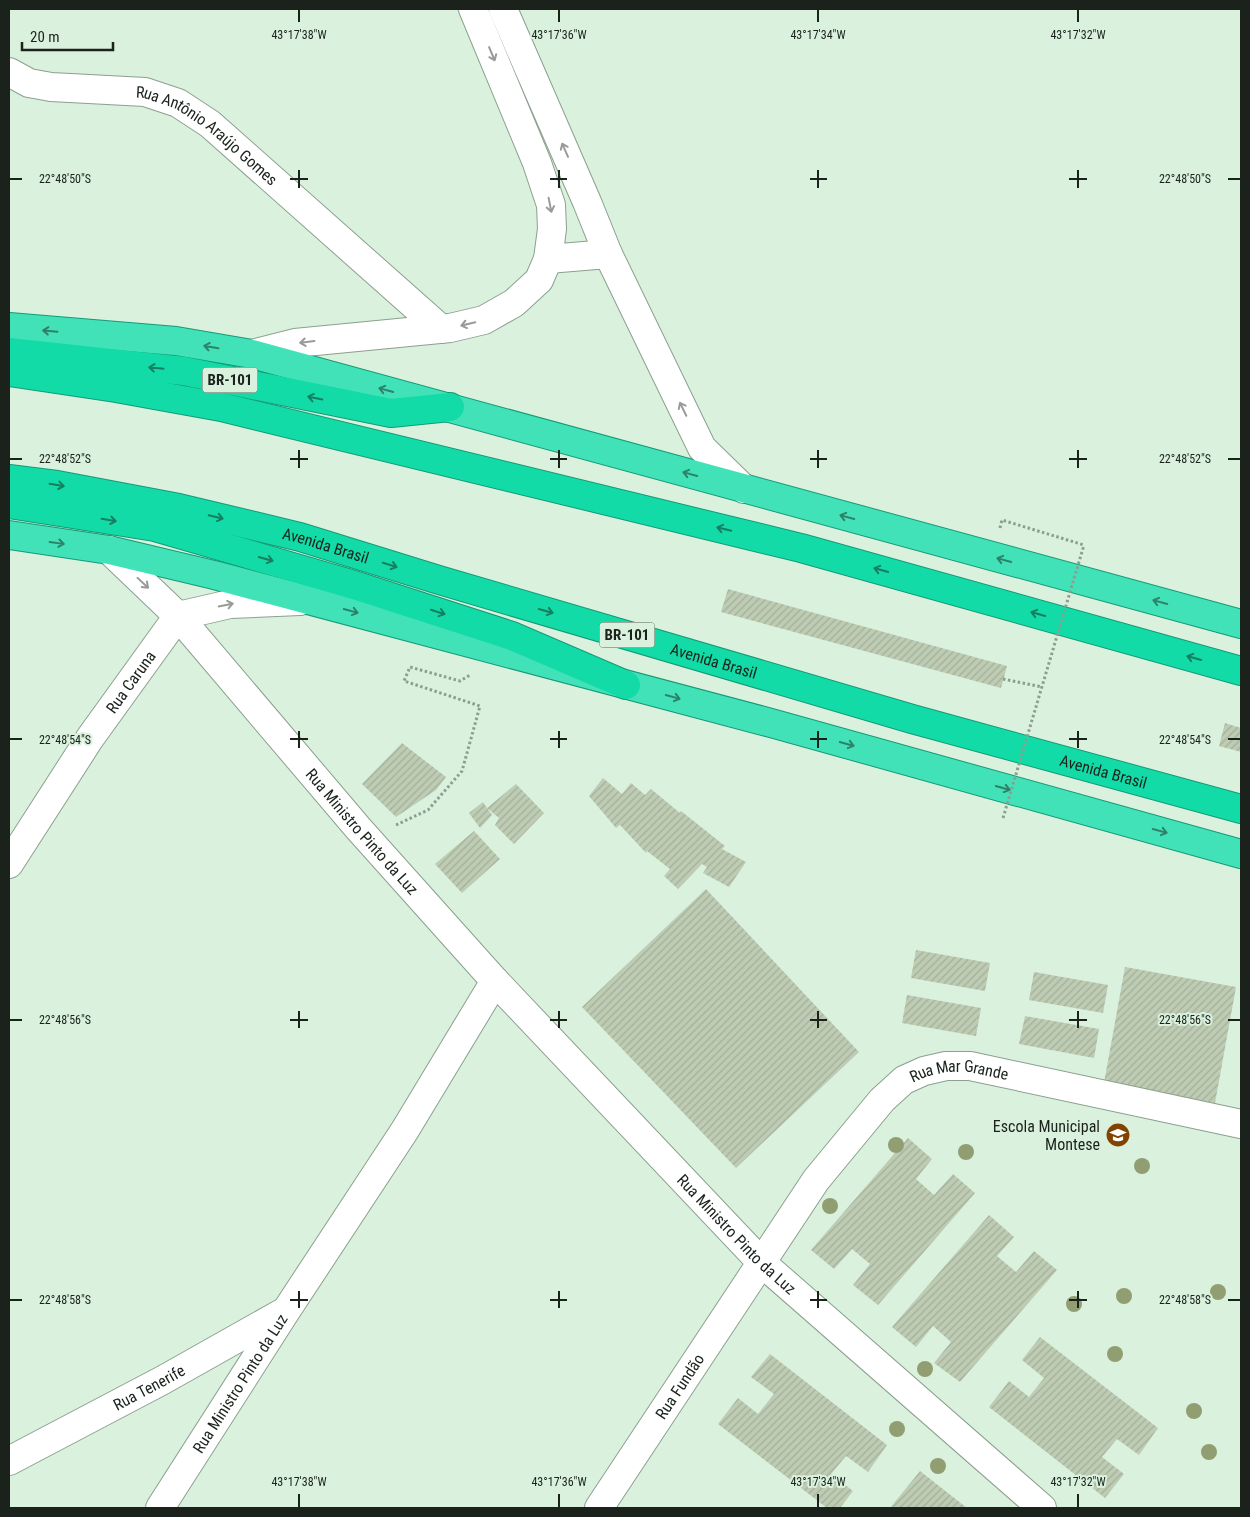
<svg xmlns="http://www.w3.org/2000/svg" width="1250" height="1517" font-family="'Roboto Condensed',sans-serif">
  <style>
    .building { fill: url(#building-hatch) }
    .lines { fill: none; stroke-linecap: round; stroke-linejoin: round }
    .minor-casing { stroke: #8ba08e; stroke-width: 30 }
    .trunk-casing { stroke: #159a76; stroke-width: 30 }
    .motorway-casing { stroke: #159a76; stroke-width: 30 }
    .path { stroke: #8d9e90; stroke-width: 3; stroke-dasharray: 2.5 2.5; stroke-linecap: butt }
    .minor { stroke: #fff; stroke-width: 28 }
    .trunk { stroke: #42e2b8; stroke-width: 28 }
    .motorway { stroke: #13dba7; stroke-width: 28 }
    .path-bridge { stroke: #8d9e90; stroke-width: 3; stroke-dasharray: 2.5 2.5; stroke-linecap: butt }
    .tree { fill: #919e72 }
    .oneway { stroke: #989c98 }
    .oneway2 { stroke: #2e826a }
    .oneway3 { stroke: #167e61 }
    .ticks { fill: none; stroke: #1a221b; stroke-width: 2 }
    .labels { text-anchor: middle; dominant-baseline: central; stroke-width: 4; stroke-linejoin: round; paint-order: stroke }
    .shield { fill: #daf1de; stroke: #546056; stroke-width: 1 }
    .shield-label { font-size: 15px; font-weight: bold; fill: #1a221b }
    .street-label { font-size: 16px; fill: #1a221b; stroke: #daf1de }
    .poi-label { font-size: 16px; fill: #1a221b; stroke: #daf1de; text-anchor: end }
    .ticks-label { font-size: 12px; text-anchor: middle; fill: #1a221b; stroke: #daf1de; stroke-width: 4; stroke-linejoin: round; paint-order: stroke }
  </style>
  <defs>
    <pattern id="building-hatch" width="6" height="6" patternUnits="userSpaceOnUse" patternTransform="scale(1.25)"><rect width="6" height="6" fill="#beccb4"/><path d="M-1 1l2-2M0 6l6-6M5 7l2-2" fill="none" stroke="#a3af9a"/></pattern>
  </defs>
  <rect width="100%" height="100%" fill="#daf1de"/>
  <path class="building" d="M728 589 1007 666 1001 688 721 612Z
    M1225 723 1241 728V752L1219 746Z
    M402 743 446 777 436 790 396 817 362 784Z
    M603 778 622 794 631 783 645 795 651 789 680 813 681 811 725 846 722 849 746 862 729 887 703 873 707 867 702 864 678 889 664 876 670 869 647 851 646 853 620 825 616 828 589 796Z
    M516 784 544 813 514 844 495 825 499 818 487 808 492 815 480 828 469 813 483 802 487 808Z
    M474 831 500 859 462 893 435 864Z
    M706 889 859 1052 736 1168 582 1007Z
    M916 950 990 963 985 991 911 978Z
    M1125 967 1236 987 1215 1103 1104 1083Z
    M1034 972 1108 985 1103 1013 1029 1000Z
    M907 995 981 1008 976 1036 902 1023Z
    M1025 1016 1099 1029 1094 1058 1019 1044Z
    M908 1138 932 1159 916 1179 934 1195 953 1174 975 1193 878 1305 853 1285 870 1264 852 1249 834 1269 811 1250Z
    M989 1215 1014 1237 997 1256 1016 1272 1034 1251 1057 1270 960 1382 934 1363 951 1342 933 1326 916 1347 892 1327Z
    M1040 1337 1158 1428 1139 1455 1117 1439 1102 1457 1124 1474 1105 1498 989 1407 1009 1381 1029 1397 1044 1378 1022 1360Z
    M770 1354 887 1445 868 1472 846 1456 831 1474 853 1491 840 1508H827L718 1424 738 1398 758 1414 774 1394 751 1377Z
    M920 1471 967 1508H890Z"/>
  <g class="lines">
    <defs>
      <g id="minor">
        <path d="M503 9 587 202 608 254 702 448 744 489"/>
        <path id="s1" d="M9 72 29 83 51 87 145 92 178 103 210 124 441 329"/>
        <path d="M548 259 608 254"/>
        <path d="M252 354 295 343 450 328 484 320 514 303 539 280 548 259 552 229 551 205 537 163 473 9"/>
        <path id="s2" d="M109 550 178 616 358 828 495 981 762 1263 1042 1508"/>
        <path id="s3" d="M9 864 90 738 178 616 230 604 300 601"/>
        <path id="s4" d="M9 1461 163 1380 282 1313"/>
        <path id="s5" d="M160 1508 286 1311 405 1130 495 981"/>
        <path id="s6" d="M599 1508 816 1180 882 1100 904 1080 924 1071 946 1066H970L1241 1124"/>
      </g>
      <path id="trunk" d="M9 327 176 341 252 354 1241 624
        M9 535 109 550 214 575 771 723 1241 854"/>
      <g id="motorway">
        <path d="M9 352 184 371 391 413 450 407"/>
        <path d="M9 372 116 388 221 407 801 548 1241 671"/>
        <path id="s7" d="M9 479 57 485 179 508 300 537 439 580 912 719 1241 809"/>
        <path d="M9 504 155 527 354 585 512 636 626 685"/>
      </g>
    </defs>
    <use href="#minor" class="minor-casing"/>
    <use href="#trunk" class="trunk-casing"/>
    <use href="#motorway" class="motorway-casing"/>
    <path class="path" d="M1000 528 1002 520 1084 545
      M1003 679 1042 687
      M396 825 428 810 462 771 480 706 404 681 410 667 460 681 470 675"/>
    <use href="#minor" class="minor"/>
    <use href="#trunk" class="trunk"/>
    <use href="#motorway" class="motorway"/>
    <path class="path-bridge" d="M1003 818 1084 545"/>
  </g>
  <g class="tree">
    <circle cx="896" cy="1145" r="8"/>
    <circle cx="966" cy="1152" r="8"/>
    <circle cx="1142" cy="1166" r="8"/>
    <circle cx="830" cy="1206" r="8"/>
    <circle cx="1218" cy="1292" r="8"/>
    <circle cx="1124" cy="1296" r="8"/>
    <circle cx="1074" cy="1304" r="8"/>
    <circle cx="1115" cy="1354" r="8"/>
    <circle cx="925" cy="1369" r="8"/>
    <circle cx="1194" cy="1411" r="8"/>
    <circle cx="897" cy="1429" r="8"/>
    <circle cx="1209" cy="1452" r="8"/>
    <circle cx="938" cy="1466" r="8"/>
  </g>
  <defs><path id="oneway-shaft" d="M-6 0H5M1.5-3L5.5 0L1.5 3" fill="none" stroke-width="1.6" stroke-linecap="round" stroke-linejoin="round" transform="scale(1.25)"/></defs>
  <g class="oneway">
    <use href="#oneway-shaft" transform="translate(492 54) rotate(67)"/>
    <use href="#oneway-shaft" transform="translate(565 150) rotate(-114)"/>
    <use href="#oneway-shaft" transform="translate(550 205) rotate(79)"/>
    <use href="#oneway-shaft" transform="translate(468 324) rotate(167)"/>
    <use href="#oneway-shaft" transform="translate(307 342) rotate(173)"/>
    <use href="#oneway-shaft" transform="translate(683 409) rotate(-116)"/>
    <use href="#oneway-shaft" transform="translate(143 583) rotate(43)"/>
    <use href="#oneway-shaft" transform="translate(226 605) rotate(-11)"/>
  </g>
  <g class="oneway2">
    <use href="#oneway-shaft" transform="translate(50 331) rotate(-175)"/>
    <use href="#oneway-shaft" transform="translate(211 347) rotate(-170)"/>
    <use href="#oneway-shaft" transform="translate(386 390) rotate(-165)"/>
    <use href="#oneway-shaft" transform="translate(690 474) rotate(-165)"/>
    <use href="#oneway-shaft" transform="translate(847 517) rotate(-165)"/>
    <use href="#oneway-shaft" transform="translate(57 543) rotate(8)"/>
    <use href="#oneway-shaft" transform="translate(1004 560) rotate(-165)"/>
    <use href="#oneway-shaft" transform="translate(1160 602) rotate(-165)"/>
    <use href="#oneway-shaft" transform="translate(351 611) rotate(15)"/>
    <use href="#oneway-shaft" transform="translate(673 697) rotate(15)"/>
    <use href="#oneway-shaft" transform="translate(847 744) rotate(16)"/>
    <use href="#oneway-shaft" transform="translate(1003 788) rotate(16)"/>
    <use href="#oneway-shaft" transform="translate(1160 831) rotate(15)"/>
  </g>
  <g class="oneway3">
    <use href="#oneway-shaft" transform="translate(156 368) rotate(-174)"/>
    <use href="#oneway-shaft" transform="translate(315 398) rotate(-169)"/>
    <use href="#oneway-shaft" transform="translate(57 485) rotate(9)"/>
    <use href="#oneway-shaft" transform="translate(216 517) rotate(13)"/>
    <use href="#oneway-shaft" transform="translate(109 520) rotate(9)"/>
    <use href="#oneway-shaft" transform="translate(724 529) rotate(-166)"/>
    <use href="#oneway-shaft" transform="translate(266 559) rotate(16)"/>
    <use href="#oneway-shaft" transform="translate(390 565) rotate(17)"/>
    <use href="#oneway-shaft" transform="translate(881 570) rotate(-164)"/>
    <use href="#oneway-shaft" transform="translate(546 611) rotate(16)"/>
    <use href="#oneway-shaft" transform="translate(438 612) rotate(18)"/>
    <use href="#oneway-shaft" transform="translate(1038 614) rotate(-164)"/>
    <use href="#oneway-shaft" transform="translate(1194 658) rotate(-164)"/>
  </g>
  <path class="ticks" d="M299 10V22M559 10V22M818 10V22M1078 10V22M299 170V188M559 170V188M818 170V188M1078 170V188M10 179H22M290 179H308M550 179H567M810 179H827M1069 179H1087M1228 179H1240M299 450V468M559 450V468M818 450V468M1078 450V468M10 459H22M290 459H308M550 459H567M810 459H827M1069 459H1087M1228 459H1240M299 731V748M559 731V748M818 731V748M1078 731V748M10 739H22M290 739H308M550 739H567M810 739H827M1069 739H1087M1228 739H1240M299 1011V1028M559 1011V1028M818 1011V1028M1078 1011V1028M10 1020H22M290 1020H308M550 1020H567M810 1020H827M1069 1020H1087M1228 1020H1240M299 1291V1308M559 1291V1308M818 1291V1308M1078 1291V1308M10 1300H22M290 1300H308M550 1300H567M810 1300H827M1069 1300H1087M1228 1300H1240M299 1494V1507M559 1494V1507M818 1494V1507M1078 1494V1507"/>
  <defs>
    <symbol id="school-disc" viewBox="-11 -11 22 22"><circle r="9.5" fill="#804300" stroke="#daf1de"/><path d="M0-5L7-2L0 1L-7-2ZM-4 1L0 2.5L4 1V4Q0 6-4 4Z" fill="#fff"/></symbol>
  </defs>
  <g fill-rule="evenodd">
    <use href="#school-disc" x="1104" y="1121" width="28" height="28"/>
  </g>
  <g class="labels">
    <g class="shield">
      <rect x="202.5" y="367.5" width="55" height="25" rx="4"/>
      <rect x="599.5" y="622.5" width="55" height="25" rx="4"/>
    </g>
    <g class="shield-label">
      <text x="230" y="380">BR-101</text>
      <text x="627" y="635">BR-101</text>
    </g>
    <g class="street-label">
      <text stroke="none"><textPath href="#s1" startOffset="215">Rua Antônio Araújo Gomes</textPath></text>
      <text stroke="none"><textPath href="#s7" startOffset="324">Avenida Brasil</textPath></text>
      <text stroke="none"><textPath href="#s7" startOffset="729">Avenida Brasil</textPath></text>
      <text stroke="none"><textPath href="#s3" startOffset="219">Rua Caruna</textPath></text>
      <text stroke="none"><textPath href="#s7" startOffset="1134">Avenida Brasil</textPath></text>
      <text stroke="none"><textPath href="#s2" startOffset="379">Rua Ministro Pinto da Luz</textPath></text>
      <text stroke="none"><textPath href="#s6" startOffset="584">Rua Mar Grande</textPath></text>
      <text stroke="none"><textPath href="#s2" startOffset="929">Rua Ministro Pinto da Luz</textPath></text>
      <text stroke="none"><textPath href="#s5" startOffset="148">Rua Ministro Pinto da Luz</textPath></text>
      <text stroke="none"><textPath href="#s6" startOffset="146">Rua Fundão</textPath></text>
      <text stroke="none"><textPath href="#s4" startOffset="158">Rua Tenerife</textPath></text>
    </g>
    <g class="poi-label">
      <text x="1100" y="1126">Escola Municipal<tspan x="1100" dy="18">Montese</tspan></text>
    </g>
  </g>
  <g class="ticks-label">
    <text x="299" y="39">43°17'38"W</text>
    <text x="559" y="39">43°17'36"W</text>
    <text x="818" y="39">43°17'34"W</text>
    <text x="1078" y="39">43°17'32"W</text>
    <text x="65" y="183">22°48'50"S</text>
    <text x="1185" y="183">22°48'50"S</text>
    <text x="65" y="463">22°48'52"S</text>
    <text x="1185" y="463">22°48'52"S</text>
    <text x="65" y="744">22°48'54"S</text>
    <text x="1185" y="744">22°48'54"S</text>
    <text x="65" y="1024">22°48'56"S</text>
    <text x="1185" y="1024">22°48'56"S</text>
    <text x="65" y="1304">22°48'58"S</text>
    <text x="1185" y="1304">22°48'58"S</text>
    <text x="299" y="1486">43°17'38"W</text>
    <text x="559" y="1486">43°17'36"W</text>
    <text x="818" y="1486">43°17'34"W</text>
    <text x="1078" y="1486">43°17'32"W</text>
  </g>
  <rect width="1250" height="1517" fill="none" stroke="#1a221b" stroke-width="20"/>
  <path d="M22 42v8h91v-8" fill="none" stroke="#1a221b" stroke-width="2.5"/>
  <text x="30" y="42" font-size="15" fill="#1a221b" stroke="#daf1de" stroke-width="4" paint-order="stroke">20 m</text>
</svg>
